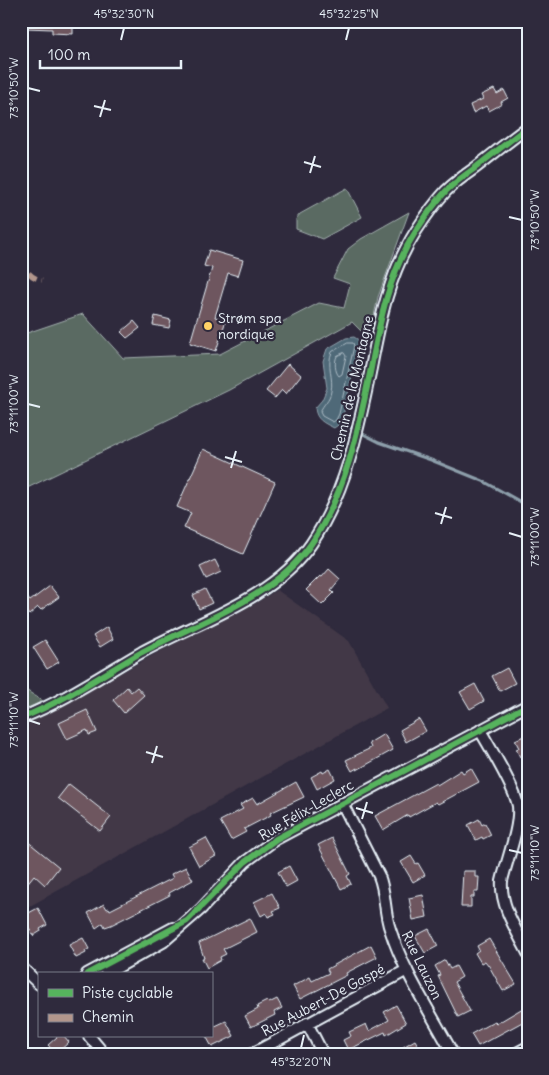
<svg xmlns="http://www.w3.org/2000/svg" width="549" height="1075" font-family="Delius,sans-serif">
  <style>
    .built { fill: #423847 }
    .green { fill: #5a6a62; stroke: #a1aead }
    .water { fill: #506978; stroke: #8d9fab }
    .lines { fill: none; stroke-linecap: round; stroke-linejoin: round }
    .shore { stroke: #abbbc5; stroke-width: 1 }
    .stream { stroke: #8d9fab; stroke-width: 3 }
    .building { fill: #6e575f; stroke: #e8f1f8 }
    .minor-casing { stroke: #e8f1f8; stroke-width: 14 }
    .minor { stroke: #2f2a3d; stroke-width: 10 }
    .quiet { stroke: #b2968c; stroke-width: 5; stroke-dasharray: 10 5; stroke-linecap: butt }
    .cycleway-casing { stroke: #2f2a3d; stroke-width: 9 }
    .cycleway { stroke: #56b35d; stroke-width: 6 }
    .ticks { fill: none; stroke: #e8f1f8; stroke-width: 2 }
    .poi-dot { fill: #ffd166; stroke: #2f2a3d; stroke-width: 2 }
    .labels { text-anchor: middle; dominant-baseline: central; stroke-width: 4.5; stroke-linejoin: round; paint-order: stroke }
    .poi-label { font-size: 14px; fill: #e8f1f8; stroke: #2f2a3d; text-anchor: start }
    .street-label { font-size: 14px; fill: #e8f1f8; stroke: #2f2a3d }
    .neatline { fill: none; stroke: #e8f1f8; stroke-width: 2 }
    .ticks-label { font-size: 12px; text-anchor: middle; fill: #e8f1f8 }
  </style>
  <rect width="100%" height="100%" fill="#2f2a3d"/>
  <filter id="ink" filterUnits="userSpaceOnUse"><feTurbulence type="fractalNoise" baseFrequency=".02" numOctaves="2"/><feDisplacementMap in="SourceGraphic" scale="10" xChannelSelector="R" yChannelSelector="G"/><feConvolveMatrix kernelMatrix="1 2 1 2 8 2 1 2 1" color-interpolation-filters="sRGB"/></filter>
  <g filter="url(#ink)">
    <path class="built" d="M277 590 349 641 387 708 21 911V725L43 716 166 648 253 605Z"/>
    <path class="green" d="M347 188 362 217 322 239 296 229V219L300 214Z
      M409 212 378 297 369 339 352 322 229 390 21 491V335L83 314 123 358 220 354 319 303 344 308 350 284 333 278 348 249 361 239Z
      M21 687 43 701 21 711Z"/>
    <path class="water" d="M354 337 360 341 343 416 341 423 334 428C324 423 316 420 315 408L322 400 327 388 323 361 327 349 346 338Z"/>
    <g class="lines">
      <path class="shore" d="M348 343H353L354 346 339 414 336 420 333 422 322 416 320 412C323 404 330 400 331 391 334 378 326 365 332 352Z
        M344 353 346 356 342 374 339 376C335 372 334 362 337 356Z"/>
      <path class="stream" d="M341 423 379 442 431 460 483 481 528 506"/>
    </g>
    <path class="building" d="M26 21H73V34L52 33V29L26 28Z
      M494 89 497 94 504 90 508 98 501 102 502 104 489 111 486 106 473 113 470 105 483 99 481 95Z
      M209 250 243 260 238 276 228 273 215 317 226 320 216 351 190 343 212 268 204 266Z
      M155 316 171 320 169 328 153 325Z
      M134 321 140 328 127 338 121 332Z
      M288 364 301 375 286 394 282 390 275 398 266 391Z
      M203 449 275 482 243 554 184 528 191 513 177 507Z
      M215 560 221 572 206 579 200 567Z
      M329 569 340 579 331 590 334 593 322 605 306 590 320 576 322 577Z
      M50 586 59 597 41 610 38 607 29 615 21 605V590L30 601Z
      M205 589 212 603 199 609 193 595Z
      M107 627 113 639 100 647 93 636Z
      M45 640 59 662 47 669 33 647Z
      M507 668 515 683 500 691 492 676Z
      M475 684 484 701 470 709 460 692Z
      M127 687 131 692 137 687 144 695 124 713 113 700Z
      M87 710 97 732 89 735 87 730 67 739 59 723Z
      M419 719 426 731 406 742 400 730Z
      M384 734 393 750 357 770V768L352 771 346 760 371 748 369 743Z
      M528 734V752L520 757 516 749 519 748 515 740Z
      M471 768 479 782 438 804 436 802 409 817 408 815 383 830 375 816 436 783 437 785 461 770 463 773Z
      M330 769 335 779 317 789 311 777 322 771 323 773Z
      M296 782 304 797 270 813 271 815 244 829 246 832 231 840 220 821 243 809 240 805 253 798 257 804Z
      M69 784 111 817 100 831 58 798Z
      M479 819 482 825 485 823 491 835 483 839 482 837 476 840 468 825Z
      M21 836 59 867 45 885 34 875 21 891Z
      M206 838 216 856 199 866 189 847Z
      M332 838 350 874 347 876 351 884 341 889 318 845Z
      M411 856 416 864 418 863 425 875 413 882 401 862Z
      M289 866 297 881 286 887 278 872Z
      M186 867 193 880 169 893 170 895 111 925 105 927 103 923 96 928 88 913 104 904 107 909 109 908 110 910 173 878 171 874Z
      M463 871H475V877H479L478 892H474V897H471V907H461Z
      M272 893 280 908 273 911 275 914 268 917 266 913 261 916 254 902Z
      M423 895 427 917 413 920 409 898Z
      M38 908 47 925 40 929 41 931 33 936 23 916Z
      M250 918 257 932 223 949 226 954 220 957 221 960 207 968 202 958H204L199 943Z
      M429 929 438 946 425 953 415 936Z
      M83 938 89 949 85 951 86 953 76 958 69 945Z
      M489 939 516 984 503 991 489 966 485 961 481 963 475 953 479 950 477 946Z
      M371 945 377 957 346 973 347 975 300 999 293 986 310 977 312 981 329 973 327 969Z
      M445 960 450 969 456 966 462 977 454 982 470 1011 458 1017 438 976 440 975 435 966Z
      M277 999 282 1008 274 1012 275 1015 251 1027 245 1016 258 1009 257 1006 267 1001 269 1003Z
      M396 1005 406 1023 386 1035 385 1032 348 1050 343 1040 351 1036 349 1032 366 1024 369 1031 389 1020 384 1012Z
      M528 1005V1019L478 1046 471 1034 495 1021 496 1024Z
      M226 1021 234 1036 212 1047 206 1036H211V1028Z
      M58 1036H64L69 1042 56 1054 48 1045Z
      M415 1040 423 1054H407L403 1047Z"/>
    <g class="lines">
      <defs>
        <path id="minor" d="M21 718C64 701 102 675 142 652 199 621 273 599 311 544 346 493 359 427 371 368 380 320 389 273 416 231 425 217 435 203 446 191 455 182 465 175 475 168 493 154 510 140 528 127
          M480 730C490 748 515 788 518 806 520 828 507 859 502 881 500 906 517 931 528 953
          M342 803 379 876C386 893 384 912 390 929 404 973 431 1013 453 1054
          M21 967 39 984
          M87 974 173 928
          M106 974 163 942 201 909 245 862 276 839 528 705
          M307 1023 323 1054
          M89 1036 104 1054
          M252 1054 407 970
          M515 1054 528 1047"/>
      </defs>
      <use href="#minor" class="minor-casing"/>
      <use href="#minor" class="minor"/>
      <path class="quiet" d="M21 260C26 270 30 278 42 280"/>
      <defs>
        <path id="cycleway" d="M21 718C64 701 102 675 142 652 199 621 273 599 311 544 346 493 359 427 371 368 380 320 389 273 416 231 425 217 435 203 446 191 455 182 465 175 475 168 493 154 510 140 528 127
          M87 974 187 921 245 862 276 839 528 705"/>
      </defs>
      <use href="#cycleway" class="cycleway-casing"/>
      <use href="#cycleway" class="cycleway"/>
    </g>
  </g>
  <path class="ticks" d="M121 40 124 28M346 40 349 28M28 88 40 91M94 106 111 110M100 117 105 100M304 162 321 167M310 173 315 156M509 217 522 220M28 404 40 407M225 457 242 462M231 468 236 451M435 513 452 518M441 524 446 507M509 533 522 537M28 720 40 724M146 752 163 757M152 763 157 746M356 808 373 813M362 819 367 802M509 850 522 853M301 1048 304 1035"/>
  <circle class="poi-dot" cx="208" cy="326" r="5"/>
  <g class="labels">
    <g class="poi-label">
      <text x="218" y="318">Strøm spa<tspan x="218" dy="16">nordique</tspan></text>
    </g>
    <g class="street-label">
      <text transform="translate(352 388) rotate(-77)">Chemin de la Montagne</text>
      <text transform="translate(306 810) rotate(-30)">Rue Félix-Leclerc</text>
      <text transform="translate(422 965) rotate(64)">Rue Lauzon</text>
      <text transform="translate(323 1000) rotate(-28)">Rue Aubert-De Gaspé</text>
    </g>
  </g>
  <rect width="549" height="1075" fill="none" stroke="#2f2a3d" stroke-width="55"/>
  <rect x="38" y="972" width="175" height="65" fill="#2f2a3d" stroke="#797a88"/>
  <rect x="48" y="989" width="25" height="8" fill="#56b35d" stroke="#797a88"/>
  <text x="82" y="998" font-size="15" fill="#e8f1f8">Piste cyclable</text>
  <rect x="48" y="1014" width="25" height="8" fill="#b2968c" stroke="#797a88"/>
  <text x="82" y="1022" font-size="15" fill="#e8f1f8">Chemin</text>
  <path d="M40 60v8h141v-8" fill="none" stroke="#e8f1f8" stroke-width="2.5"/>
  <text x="48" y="60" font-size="15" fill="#e8f1f8" stroke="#2f2a3d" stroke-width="4" paint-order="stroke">100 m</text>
  <rect x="28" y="28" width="494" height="1020" class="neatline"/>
  <g class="ticks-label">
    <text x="124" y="18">45°32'30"N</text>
    <text x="349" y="18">45°32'25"N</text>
    <text transform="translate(14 88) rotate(-90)" y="4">73°10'50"W</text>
    <text transform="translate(535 220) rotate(-90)" y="4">73°10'50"W</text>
    <text transform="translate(14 404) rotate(-90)" y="4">73°11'00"W</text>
    <text transform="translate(535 537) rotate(-90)" y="4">73°11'00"W</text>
    <text transform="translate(14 720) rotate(-90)" y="4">73°11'10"W</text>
    <text transform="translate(535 853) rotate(-90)" y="4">73°11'10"W</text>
    <text x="301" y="1066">45°32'20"N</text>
  </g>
</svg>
